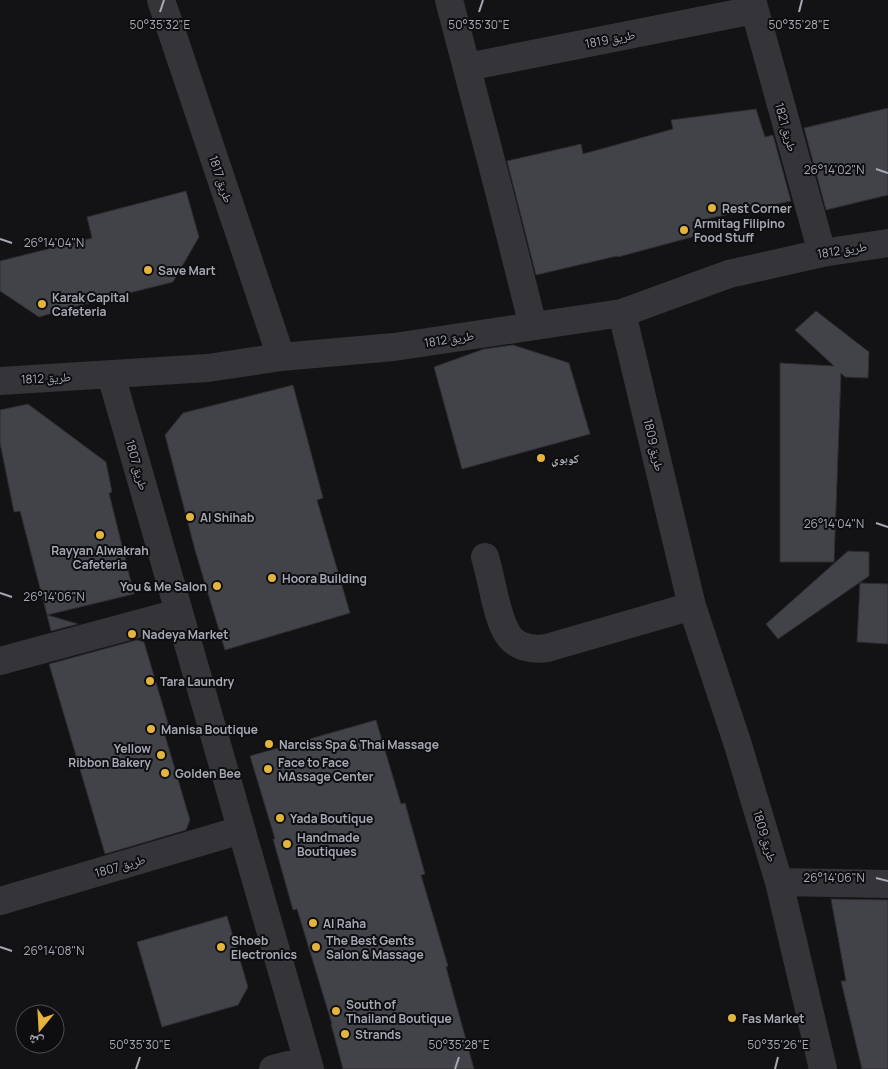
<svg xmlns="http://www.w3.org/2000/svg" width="888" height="1069" font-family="Manrope,'Noto Naskh Arabic',sans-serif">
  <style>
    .building { fill: #424348; stroke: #2e2d31 }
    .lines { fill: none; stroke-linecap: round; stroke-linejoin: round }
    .street { stroke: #353539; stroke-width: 28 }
    .ticks { fill: none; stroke: #a6a9b4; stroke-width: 2 }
    .poi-dot { fill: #e4b43c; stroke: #0e0e10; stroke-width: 2 }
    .labels { text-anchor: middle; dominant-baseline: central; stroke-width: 4; stroke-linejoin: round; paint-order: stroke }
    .street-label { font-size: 12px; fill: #a6a9b4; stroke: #0e0e10 }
    .poi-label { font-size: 12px; font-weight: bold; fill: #a6a9b4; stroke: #0e0e10; text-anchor: start }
    .ticks-label { font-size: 12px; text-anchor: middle; fill: #a6a9b4; stroke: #0e0e10; stroke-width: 4; stroke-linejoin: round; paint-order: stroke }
  </style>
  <rect width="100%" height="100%" fill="#131315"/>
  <path class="building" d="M888 108V195L826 210 804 128Z
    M756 109 765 137 773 135 791 201 692 222 696 236 618 257 617 256 536 275 507 161 581 144 583 154 673 129 671 120Z
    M186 191 199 237 173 282 81 305 39 317 0 291V261L92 238 87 217Z
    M816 311 869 352 868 378 845 377 841 373 834 562H780V363L834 366 795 330Z
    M513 345 569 363 590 434 462 469 434 367 484 349Z
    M293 385 323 498 317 500 350 613 225 650 195 550 165 435 183 413Z
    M28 404 106 462 112 492 109 493 134 594 47 615 20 511 14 512 0 443V410Z
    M848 551 869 552V576L778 639 766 624Z
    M860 583 888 584V644L857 642Z
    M47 615 78 624 51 631Z
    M137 640 144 642 170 730 164 732 190 820 186 830 105 854 49 664Z
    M376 720 401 804 405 803 425 874 421 875 448 966 446 967 474 1069H343L331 1024H332L297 909 293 910 273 839H275L250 756Z
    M831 899 888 900V1069H862L841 981H846Z
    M227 916 248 987 238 1005 162 1027 137 942Z"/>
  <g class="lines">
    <path class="street" d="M161 0 281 357
      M449 0 499 191 533 326
      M752 0 822 253
      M467 67 754 10
      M622 313 692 606 738 745 779 882 823 1069
      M111 375 310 1069
      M0 381 208 368 281 357 394 347 622 313 729 274 822 253 888 243
      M485 557C489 571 492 585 495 599 503 630 509 653 547 648L692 606
      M0 661 178 613
      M779 882 888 884
      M0 901 241 830
      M273 1069 307 1060"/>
  </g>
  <path class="ticks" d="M160 12 164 0M479 12 483 0M799 12 802 0M876 169 888 173M0 239 12 243M876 523 888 527M0 593 12 597M876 878 888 881M0 947 12 951M136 1069 140 1057M455 1069 459 1057M775 1069 778 1057"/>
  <g class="poi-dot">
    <circle cx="712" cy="208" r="5"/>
    <circle cx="684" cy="230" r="5"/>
    <circle cx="148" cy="270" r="5"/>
    <circle cx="42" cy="304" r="5"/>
    <circle cx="541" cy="458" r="5"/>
    <circle cx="190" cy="517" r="5"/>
    <circle cx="100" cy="535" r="5"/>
    <circle cx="272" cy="578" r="5"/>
    <circle cx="217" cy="586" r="5"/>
    <circle cx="132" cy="634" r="5"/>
    <circle cx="150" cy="681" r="5"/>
    <circle cx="151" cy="729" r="5"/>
    <circle cx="269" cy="744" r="5"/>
    <circle cx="161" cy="755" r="5"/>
    <circle cx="268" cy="769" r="5"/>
    <circle cx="165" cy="773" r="5"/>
    <circle cx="280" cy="818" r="5"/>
    <circle cx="287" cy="844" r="5"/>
    <circle cx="313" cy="923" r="5"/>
    <circle cx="221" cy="947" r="5"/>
    <circle cx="316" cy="947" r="5"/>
    <circle cx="336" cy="1011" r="5"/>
    <circle cx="732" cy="1018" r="5"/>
    <circle cx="345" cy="1034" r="5"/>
  </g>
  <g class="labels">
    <g class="street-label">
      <text transform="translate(610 39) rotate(-11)">طريق 1819</text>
      <text transform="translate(786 127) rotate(74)">طريق 1821</text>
      <text transform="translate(221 179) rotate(71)">طريق 1817</text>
      <text transform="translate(842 250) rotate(-9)">طريق 1812</text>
      <text transform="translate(449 339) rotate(-9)">طريق 1812</text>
      <text transform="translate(46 378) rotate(-3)">طريق 1812</text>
      <text transform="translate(654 445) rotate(77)">طريق 1809</text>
      <text transform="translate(137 465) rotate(74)">طريق 1807</text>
      <text transform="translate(765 836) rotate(73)">طريق 1809</text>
      <text transform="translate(120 866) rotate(-16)">طريق 1807</text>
    </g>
    <g class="poi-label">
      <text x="722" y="208">Rest Corner</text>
      <text x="694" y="223">Armitag Filipino<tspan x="694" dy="14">Food Stuff</tspan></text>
      <text x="158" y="270">Save Mart</text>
      <text x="52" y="297">Karak Capital<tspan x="52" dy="14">Cafeteria</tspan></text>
      <text x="551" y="458">كوبوي</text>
      <text x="200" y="517">Al Shihab</text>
      <text x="100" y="550" text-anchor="middle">Rayyan Alwakrah<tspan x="100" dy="14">Cafeteria</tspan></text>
      <text x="282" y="578">Hoora Building</text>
      <text x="207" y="586" text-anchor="end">You &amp; Me Salon</text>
      <text x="142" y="634">Nadeya Market</text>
      <text x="160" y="681">Tara Laundry</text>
      <text x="161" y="729">Manisa Boutique</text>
      <text x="279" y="744">Narciss Spa &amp; Thai Massage</text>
      <text x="151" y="748" text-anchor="end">Yellow<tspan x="151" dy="14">Ribbon Bakery</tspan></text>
      <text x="278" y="762">Face to Face<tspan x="278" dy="14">MAssage Center</tspan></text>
      <text x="175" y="773">Golden Bee</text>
      <text x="290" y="818">Yada Boutique</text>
      <text x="297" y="837">Handmade<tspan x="297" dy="14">Boutiques</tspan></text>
      <text x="323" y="923">Al Raha</text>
      <text x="231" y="940">Shoeb<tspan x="231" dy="14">Electronics</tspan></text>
      <text x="326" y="940">The Best Gents<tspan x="326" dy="14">Salon &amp; Massage</tspan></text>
      <text x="346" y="1004">South of<tspan x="346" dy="14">Thailand Boutique</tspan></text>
      <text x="742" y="1018">Fas Market</text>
      <text x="355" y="1034">Strands</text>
    </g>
  </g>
  <g class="ticks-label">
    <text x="160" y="29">50°35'32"E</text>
    <text x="479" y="29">50°35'30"E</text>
    <text x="799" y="29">50°35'28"E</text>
    <text x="834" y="174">26°14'02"N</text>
    <text x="54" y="247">26°14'04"N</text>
    <text x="834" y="528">26°14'04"N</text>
    <text x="54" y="601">26°14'06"N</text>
    <text x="834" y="882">26°14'06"N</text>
    <text x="54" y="955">26°14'08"N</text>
    <text x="778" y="1049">50°35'26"E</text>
    <text x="140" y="1049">50°35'30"E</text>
    <text x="459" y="1049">50°35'28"E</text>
  </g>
  <g transform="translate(40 1029) rotate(198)"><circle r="24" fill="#0e0e10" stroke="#4b4c52"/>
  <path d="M0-4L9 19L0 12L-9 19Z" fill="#e4b43c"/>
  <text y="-8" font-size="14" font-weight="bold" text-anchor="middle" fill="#a6a9b4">ش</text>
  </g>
</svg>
